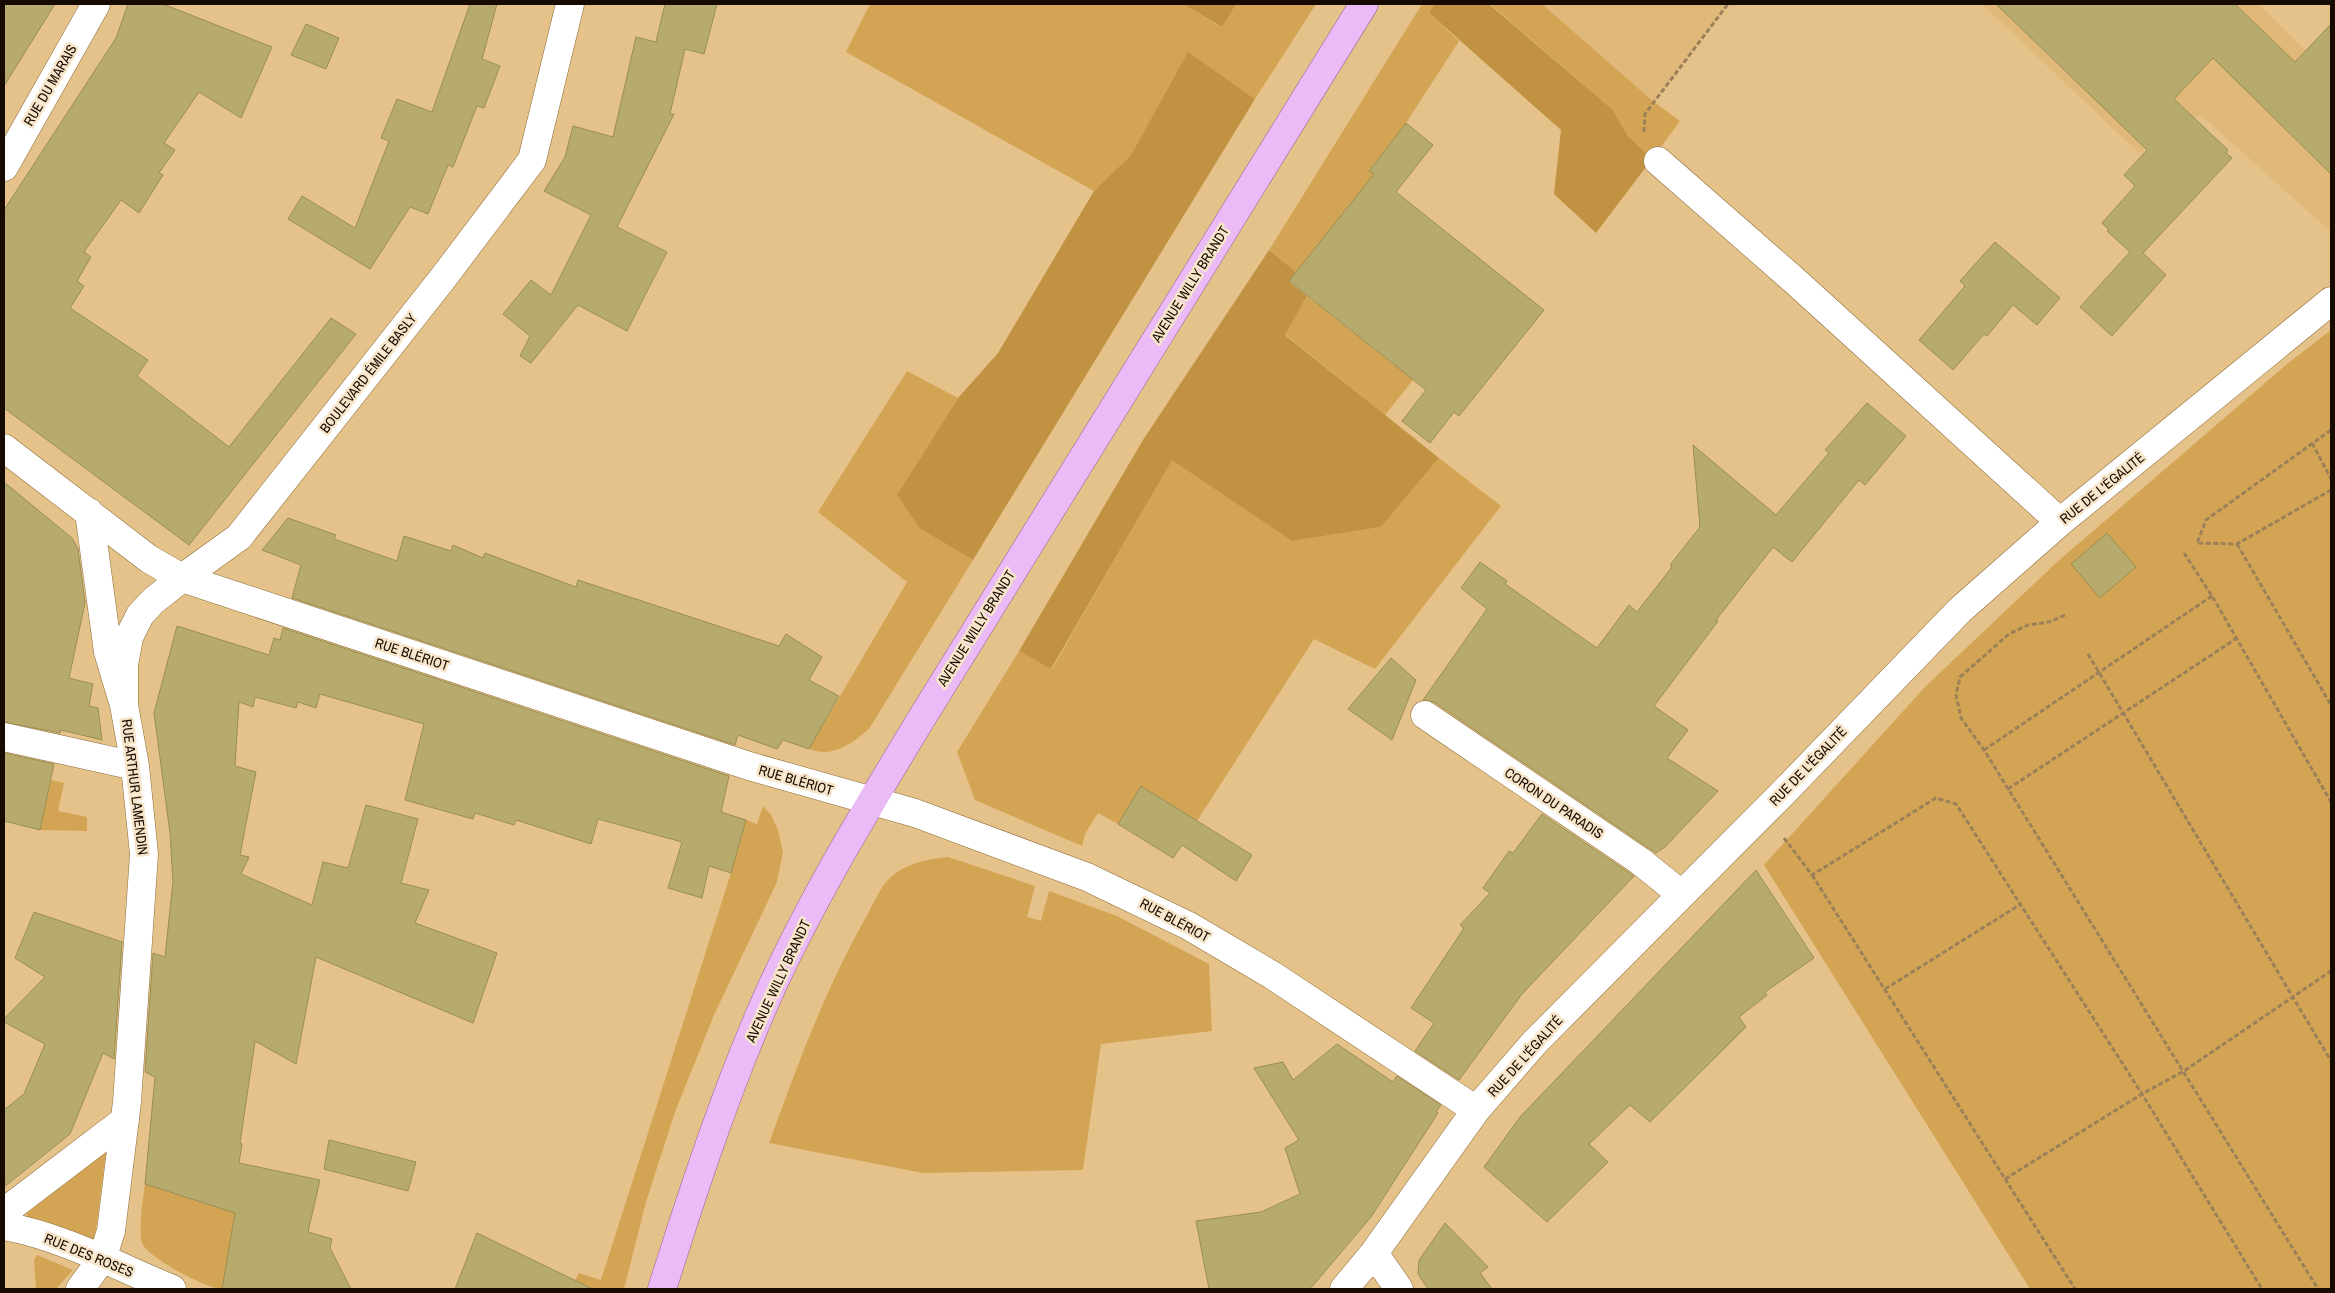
<svg xmlns="http://www.w3.org/2000/svg" width="2335" height="1293" font-family="'Archivo Narrow',sans-serif">
  <style>
    .built { fill: #e0b87a }
    .green { fill: #d4a455 }
    .forest { fill: #c19242 }
    .building { fill: #b6aa6c; stroke: #9a8e51 }
    .lines { fill: none; stroke-linecap: round; stroke-linejoin: round }
    .minor-casing { stroke: #8b6b35; stroke-width: 29 }
    .major-casing { stroke: #985f9e; stroke-width: 29 }
    .path { stroke: #9b8059; stroke-width: 3; stroke-dasharray: 5 2.5; stroke-linecap: butt }
    .minor { stroke: #fff; stroke-width: 28 }
    .major { stroke: #ebbbf8; stroke-width: 28 }
    .labels { text-anchor: middle; dominant-baseline: central; stroke-width: 5; stroke-linejoin: round; paint-order: stroke }
    .street-label { font-size: 14px; fill: #170a00; stroke: #f7e5ca }
  </style>
  <rect width="100%" height="100%" fill="#e5c28a"/>
  <path class="built" d="M1542 4H1728L1654 102Z
    M1982 4H2259L2331 76V232L2201 115 2139 153Z"/>
  <path class="green" d="M870 4H1183L1221 27 1236 4H1316L1255 99 1188 53 1131 155 1094 191 846 52Z
    M1422 4H1435L1429 13 1459 41 1406 123 1369 170 1374 174 1296 272 1269 250Z
    M1490 4H1542L1654 102 1680 121 1652 159 1628 136 1612 109Z
    M1307 296 1413 380 1385 415 1285 334Z
    M2331 330V1289H2030L1764 865 1925 687 2056 563 2287 364Z
    M907 371 958 398 897 495 919 528 973 560 869 729C850 745 833 758 809 749L907 582 818 512Z
    M1439 458 1501 506 1375 669 1314 639 1197 821 1141 787 1118 824 1098 813 1085 834 1082 846 975 800 957 752 1019 651 1052 669 1172 459 1292 541 1381 527Z
    M51 780 64 783 58 811 87 817V831L40 830Z
    M763 806 771 815 778 830 783 852 777 882 714 1015 675 1112 646 1202 624 1289H570L579 1273 601 1280 731 873 746 820 757 824Z
    M948 857 1035 886 1027 917 1041 921 1049 891 1117 916 1209 964 1212 1031 1101 1044 1083 1170 923 1173 769 1143C797 1066 825 990 865 919 872 907 879 889 888 880 903 864 927 859 948 857Z
    M101 1151 106 1152 94 1244 28 1219 25 1210Z
    M145 1184 235 1212 222 1289C207 1289 148 1258 142 1243 138 1232 143 1197 145 1184Z
    M37 1255 73 1270 56 1289H36L34 1260Z"/>
  <path class="forest" d="M1183 4H1236L1222 27Z
    M1435 4H1489L1612 109 1628 136 1652 159 1596 233 1554 194 1561 130 1429 13Z
    M1188 52 1255 99 973 560 919 528 897 495 958 398 998 353 1094 191 1131 155Z
    M1269 250 1296 272 1289 282 1307 296 1285 335 1439 458 1381 527 1292 541 1172 460 1051 669 1019 651 1143 440Z"/>
  <path class="building" d="M4 4H55L4 86Z
    M128 4H163L272 47 241 118 199 92 164 143 175 150 159 173 163 175 139 213 121 200 84 252 91 257 77 281 84 286 70 308 148 360 137 376 229 447 331 318 356 334 189 545 4 408V210L116 38Z
    M470 4H497L482 59 500 66 484 108 477 106 453 167 448 165 428 214 410 207 370 269 288 219 302 196 355 228 389 141 381 138 397 99 432 112Z
    M665 4H717L704 54 685 49 670 114H674L617 227 667 252 627 331 578 305 531 363 520 356 530 336 503 314 531 280 551 295 591 215 544 191 565 157 573 126 613 137 636 37 656 42Z
    M1996 4H2235L2295 62 2331 24V174L2213 58 2174 99 2228 150 2226 153 2232 158 2143 253 2166 275 2112 336 2080 307 2130 252 2107 231 2109 230 2102 223 2135 186 2124 175 2147 150Z
    M306 24 339 38 326 69 291 55Z
    M1406 123 1433 145 1396 192 1544 310 1459 416 1454 412 1430 443 1402 421 1426 390 1289 281 1374 174 1369 171Z
    M1995 242 2060 298 2037 325 2013 305 1987 336 1984 334 1953 370 1919 340 1965 286 1960 281Z
    M1867 403 1906 436 1865 485 1859 480 1792 562 1773 547 1716 620 1718 621 1654 706 1688 730 1667 758 1718 791 1665 847 1656 853 1434 702 1423 700 1487 609 1461 588 1480 562 1507 581 1505 584 1597 648 1629 605 1637 612 1672 567 1670 565 1700 527 1693 445 1776 515 1829 453 1825 450Z
    M4 482 72 538 78 549 85 603 69 678 93 684 89 706 98 708 102 740 61 730 60 733 4 722Z
    M288 518 336 535 334 539 397 561 404 536 451 551 453 545 483 558 485 553 576 587 578 580 779 646 786 634 822 657 809 680 839 696 809 749 783 740 777 749 738 735 735 745 292 598 301 565 262 550Z
    M2107 533 2136 567 2100 598 2071 564Z
    M177 626 269 655 274 638 280 640 283 628 729 776 721 812 746 820 731 873 709 866 702 898 668 888 682 842 598 819 591 844 516 820 514 825 475 813 473 819 405 800 424 724 320 694 316 708 298 702 296 708 255 697 253 707 239 702 235 766 256 772 240 855 249 857 241 874 312 905 323 862 348 868 366 805 418 819 401 883 429 890 415 923 497 953 473 1023 316 957 296 1064 255 1041 240 1143 242 1144 239 1163 320 1180 308 1232 332 1239 330 1248 351 1289H222L235 1213 145 1184 155 1077 145 1072 153 953 165 957 173 881 170 833 154 713Z
    M1391 658 1416 680 1392 740 1348 709Z
    M4 753 54 764 40 830 4 821Z
    M1141 786 1252 855 1236 881 1182 845 1173 858 1118 824Z
    M1542 814 1634 876 1522 994 1459 1080 1415 1051 1434 1023 1411 1008 1464 928 1460 925 1490 893 1483 888 1509 851 1513 853Z
    M1756 870 1814 958 1765 992 1767 995 1739 1017 1746 1027 1650 1122 1630 1105 1589 1144 1608 1162 1547 1222 1484 1167 1520 1117Z
    M34 912 122 942 114 1059 103 1053 70 1134 4 1187V1110L24 1094 45 1044 4 1022V1019L45 977 15 958Z
    M1337 1044 1393 1082 1397 1076 1441 1105 1436 1112 1438 1113 1371 1217 1310 1289H1209L1196 1221 1261 1212 1300 1194 1285 1148 1299 1140 1254 1068 1283 1062 1293 1080Z
    M329 1140 416 1162 408 1191 324 1169Z
    M1445 1223 1488 1267 1480 1273 1492 1289H1428L1418 1274 1419 1260Z
    M477 1233 593 1289H455Z"/>
  <g class="lines">
    <defs>
      <path id="minor" d="M1658 161 1795 281 2060 522
        M4 167 96 4
        M4 448 149 559 182 578 749 766 915 813 1087 877 1189 926 1272 975 1476 1110
        M124 705V665L129 637 140 615 153 601 182 578 239 537 443 278 532 160 570 4
        M1425 715 1640 861 1681 894
        M4 737 135 766
        M4 1212 125 1120
        M4 1226C61 1236 119 1267 172 1289
        M1374 1253 1399 1289
        M80 1289 102 1259 111 1231 127 1102 144 854 135 766 124 705 108 652 89 512
        M1344 1289 1374 1253 1476 1110 1535 1042 1780 796 1960 610 2060 522 2331 301"/>
      <path id="major" d="M662 1289C694 1188 727 1087 770 991 814 895 869 805 923 716L1364 4"/>
    </defs>
    <use href="#minor" class="minor-casing"/>
    <use href="#major" class="major-casing"/>
    <path class="path" d="M1644 132 1645 114 1728 4
      M2331 430 2206 520 2197 543 2237 544 2331 490
      M2312 443 2331 479
      M2237 544 2331 705
      M2184 553 2212 596 2331 802
      M2065 615 2049 622 2028 625 2009 634 1960 677 1956 695 1961 718 1984 750 2318 1289
      M2088 654 2331 1061
      M1984 750 2212 596
      M2008 789 2237 638
      M1784 838 1812 875 1936 798 1956 804 2142 1094 2262 1289
      M1812 875 2075 1289
      M1885 989 2021 904
      M2005 1179 2142 1094 2184 1071 2331 971"/>
    <use href="#minor" class="minor"/>
    <use href="#major" class="major"/>
  </g>
  <g class="labels">
    <g class="street-label">
      <text transform="translate(50 85) rotate(-60)">RUE DU MARAIS</text>
      <text transform="translate(1190 284) rotate(-58)">AVENUE WILLY BRANDT</text>
      <text transform="translate(368 373) rotate(-52)">BOULEVARD ÉMILE BASLY</text>
      <text transform="translate(2102 488) rotate(-39)">RUE DE L'ÉGALITÉ</text>
      <text transform="translate(976 628) rotate(-58)">AVENUE WILLY BRANDT</text>
      <text transform="translate(412 654) rotate(18)">RUE BLÉRIOT</text>
      <text transform="translate(1808 766) rotate(-46)">RUE DE L'ÉGALITÉ</text>
      <text transform="translate(796 780) rotate(16)">RUE BLÉRIOT</text>
      <text transform="translate(135 787) rotate(83)">RUE ARTHUR LAMENDIN</text>
      <text transform="translate(1554 803) rotate(34)">CORON DU PARADIS</text>
      <text transform="translate(1175 920) rotate(28)">RUE BLÉRIOT</text>
      <text transform="translate(778 981) rotate(-65)">AVENUE WILLY BRANDT</text>
      <text transform="translate(1525 1056) rotate(-48)">RUE DE L'ÉGALITÉ</text>
      <text transform="translate(89 1255) rotate(22)">RUE DES ROSES</text>
    </g>
  </g>
  <rect width="2335" height="1293" fill="none" stroke="#170a00" stroke-width="10"/>
</svg>
